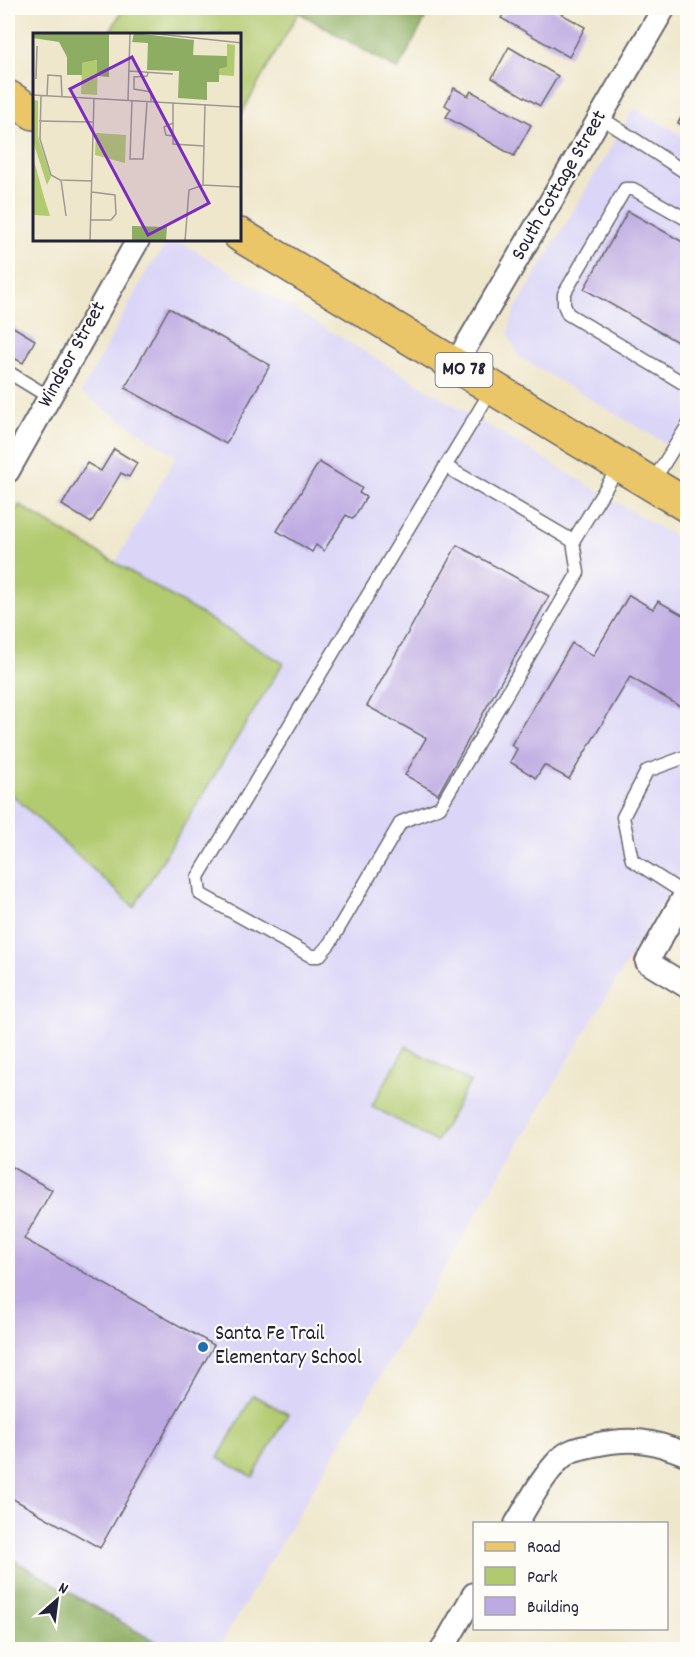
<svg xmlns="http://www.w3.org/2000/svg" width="695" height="1657" font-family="Dekko,sans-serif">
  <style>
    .built { fill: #dbd6f7 }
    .green { fill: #b2ca6f; stroke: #6a7655; stroke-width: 1.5 }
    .forest { fill: #8dae62; stroke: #58684e; stroke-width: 1.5 }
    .building { fill: #bdaae2 }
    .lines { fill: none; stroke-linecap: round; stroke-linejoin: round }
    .lane-casing { stroke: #6a676e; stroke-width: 15 }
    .street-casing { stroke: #6a676e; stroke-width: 26 }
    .primary-casing { stroke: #6a676e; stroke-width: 36 }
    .lane { stroke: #fff; stroke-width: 12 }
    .street { stroke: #fff; stroke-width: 22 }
    .primary { stroke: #eac669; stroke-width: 33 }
    .poi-dot { fill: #1f6fb2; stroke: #fdfcf7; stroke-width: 2 }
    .labels { text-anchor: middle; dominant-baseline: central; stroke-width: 4.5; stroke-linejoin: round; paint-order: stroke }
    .shield { fill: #fdfcf7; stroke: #646373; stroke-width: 1.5 }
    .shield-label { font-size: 20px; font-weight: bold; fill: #22223b }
    .street-label { font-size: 21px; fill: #22223b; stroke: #fdfcf7 }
    .poi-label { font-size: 21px; fill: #22223b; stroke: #fdfcf7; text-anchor: start }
    .inset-road { fill: none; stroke: #9d9892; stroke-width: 1.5 }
    .view { fill: #7b2cbf; fill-opacity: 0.15; stroke: #7b2cbf; stroke-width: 3 }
    .inset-edge { fill: none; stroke: #22223b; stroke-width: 3 }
  </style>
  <rect width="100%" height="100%" fill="#fdfcf7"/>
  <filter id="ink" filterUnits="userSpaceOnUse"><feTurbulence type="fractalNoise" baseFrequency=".0167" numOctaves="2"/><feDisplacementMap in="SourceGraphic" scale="12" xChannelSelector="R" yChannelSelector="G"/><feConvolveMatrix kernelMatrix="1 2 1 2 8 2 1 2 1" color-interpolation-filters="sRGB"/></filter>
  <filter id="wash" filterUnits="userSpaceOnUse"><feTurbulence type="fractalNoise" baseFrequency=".008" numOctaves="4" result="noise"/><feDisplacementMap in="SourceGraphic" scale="24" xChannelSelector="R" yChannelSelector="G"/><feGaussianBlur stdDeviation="1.35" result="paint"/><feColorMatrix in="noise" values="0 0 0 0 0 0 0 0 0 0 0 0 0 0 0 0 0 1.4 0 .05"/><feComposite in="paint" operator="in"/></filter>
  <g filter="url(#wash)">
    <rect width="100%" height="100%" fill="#efe7cc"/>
    <path class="built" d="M634 108 687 138V456L519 357 508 334 514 311Z
      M184 244 687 544V861L218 1649H168L8 1557V791L135 907 283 663 115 563 176 456 81 393 149 267 166 246Z"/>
    <path class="green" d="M124 8H301L240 116V34H108Z
      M19 505 283 663 134 907 8 791V524Z
      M406 1046 470 1082 436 1142 372 1106Z
      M253 1395 288 1414 253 1477 218 1458Z"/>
    <path class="forest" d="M301 8H431L398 70 298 12Z
      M8 1557 168 1649H8Z"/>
    <g id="blocks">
      <path class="building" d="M508 8H551L585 27 569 57 501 18Z
        M509 47 558 76 540 106 492 78Z
        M454 88 468 96 471 91 531 125 514 156 446 117 451 109 445 105Z
        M688 105V128L678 123Z
        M628 211 688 245V348L584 289Z
        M169 308 270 365 226 444 125 388Z
        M10 325 35 340 23 363 8 355V330Z
        M114 449 137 463 129 477 121 473 91 523 62 505 87 463 101 471Z
        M319 462 362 488 359 493 366 497 353 519 346 515 324 551 316 545 312 552 277 531Z
        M457 545 549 596 438 794 405 775 426 738 367 706Z
        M629 595 653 609 658 601 688 618V711L630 677 569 779 544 765 536 778 510 762 517 749 511 745 572 643 593 656Z
        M8 1165 52 1190 24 1239 214 1345 100 1548 8 1496Z"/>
    </g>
  </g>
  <g filter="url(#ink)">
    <use href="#blocks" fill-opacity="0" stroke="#6a676e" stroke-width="1.5"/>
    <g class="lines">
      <defs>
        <path id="lane" d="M600 117 688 174
          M688 220 633 189H625L564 294V305L568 314 688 386
          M8 372 49 397
          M492 389 198 877 200 894 311 956H319L330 943 401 822 440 807 578 573 573 541 620 465
          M445 466 573 541
          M652 483 688 425
          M685 894 632 860 623 817 647 771 688 756"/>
        <path id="street" d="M455 365 664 8
          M8 471 138 240
          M688 890 647 962 688 987
          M516 1524C530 1501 542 1477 560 1459 570 1449 581 1448 594 1445 631 1437 653 1440 688 1455
          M442 1650 474 1594"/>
        <path id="primary" d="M8 97 34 113
          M240 235 688 506"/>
      </defs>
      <use href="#lane" class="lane-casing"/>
      <use href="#street" class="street-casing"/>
      <use href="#primary" class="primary-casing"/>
      <use href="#lane" class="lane"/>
      <use href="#street" class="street"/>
      <use href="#primary" class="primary"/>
    </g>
  </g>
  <circle class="poi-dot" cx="203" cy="1347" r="6"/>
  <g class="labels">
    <rect class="shield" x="435.5" y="353" width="57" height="34" rx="4.5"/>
    <g class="shield-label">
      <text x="464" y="370">MO 78</text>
    </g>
    <g class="street-label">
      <text transform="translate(560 186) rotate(-60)">South Cottage Street</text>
      <text transform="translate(73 355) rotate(-61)">Windsor Street</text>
    </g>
    <g class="poi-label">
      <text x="215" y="1335">Santa Fe Trail<tspan x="215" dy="24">Elementary School</tspan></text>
    </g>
  </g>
  <g transform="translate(33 33)">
    <rect width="208" height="208" fill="#efe7cc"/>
    <path d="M194 11 202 12 201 43 186 42V36L194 34ZM65 27 64 62 48 61 49 30ZM0 66 5 68V104L18 144 14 152 0 108ZM63 100 93 102 92 130 62 122ZM0 124 11 164 17 183 0 182Z" fill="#b2ca6f"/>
    <path d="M0 0H76V44L64 43V27L49 30V42H34V24L26 9 0 5ZM101 0 161 7 160 22 194 23V34L186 36V49H174V67L145 65 146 38 114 37 115 10 99 9ZM99 193 134 194 133 208H99Z" fill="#8dae62"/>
    <path class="inset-road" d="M115 0 209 10M96 38 140 41M115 40 114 43 101 44V56L118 59V68M3 46 4 13M0 62 209 74M8 63 7 106 18 142 27 147 59 148M14 63 15 42 28 43 29 64M95 67 97 0M99 67 97 126H110L114 69M140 70V111L171 113M6 88 60 89M140 103 133 102 131 94 140 90M28 147 33 183M170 152 172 71M57 187H78L83 181 82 162 59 159M57 208 61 65M152 208 156 157 170 152 209 154"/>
    <path class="view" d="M99 24 176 170 115 202 37 56Z"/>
    <rect width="208" height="208" class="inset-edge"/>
  </g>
  <rect width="695" height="1657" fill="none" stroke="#fdfcf7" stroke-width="30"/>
  <rect x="473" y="1522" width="195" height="108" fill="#fdfcf7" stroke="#a5a5ac" stroke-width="1.5"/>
  <rect x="485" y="1542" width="30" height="9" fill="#eac669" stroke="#a5a5ac" stroke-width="1.5"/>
  <text x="527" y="1552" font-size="18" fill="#22223b">Road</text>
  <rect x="485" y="1567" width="30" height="18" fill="#b2ca6f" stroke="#a5a5ac" stroke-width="1.5"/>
  <text x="527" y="1582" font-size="18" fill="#22223b">Park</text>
  <rect x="485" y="1597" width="30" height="18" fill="#bdaae2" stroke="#a5a5ac" stroke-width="1.5"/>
  <text x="527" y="1612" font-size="18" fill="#22223b">Building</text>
  <g transform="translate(57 1600) rotate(28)" stroke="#fdfcf7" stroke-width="4.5" paint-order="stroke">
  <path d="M0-4.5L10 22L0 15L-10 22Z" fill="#22223b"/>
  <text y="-9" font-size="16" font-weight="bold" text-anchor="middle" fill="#22223b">N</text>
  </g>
</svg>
